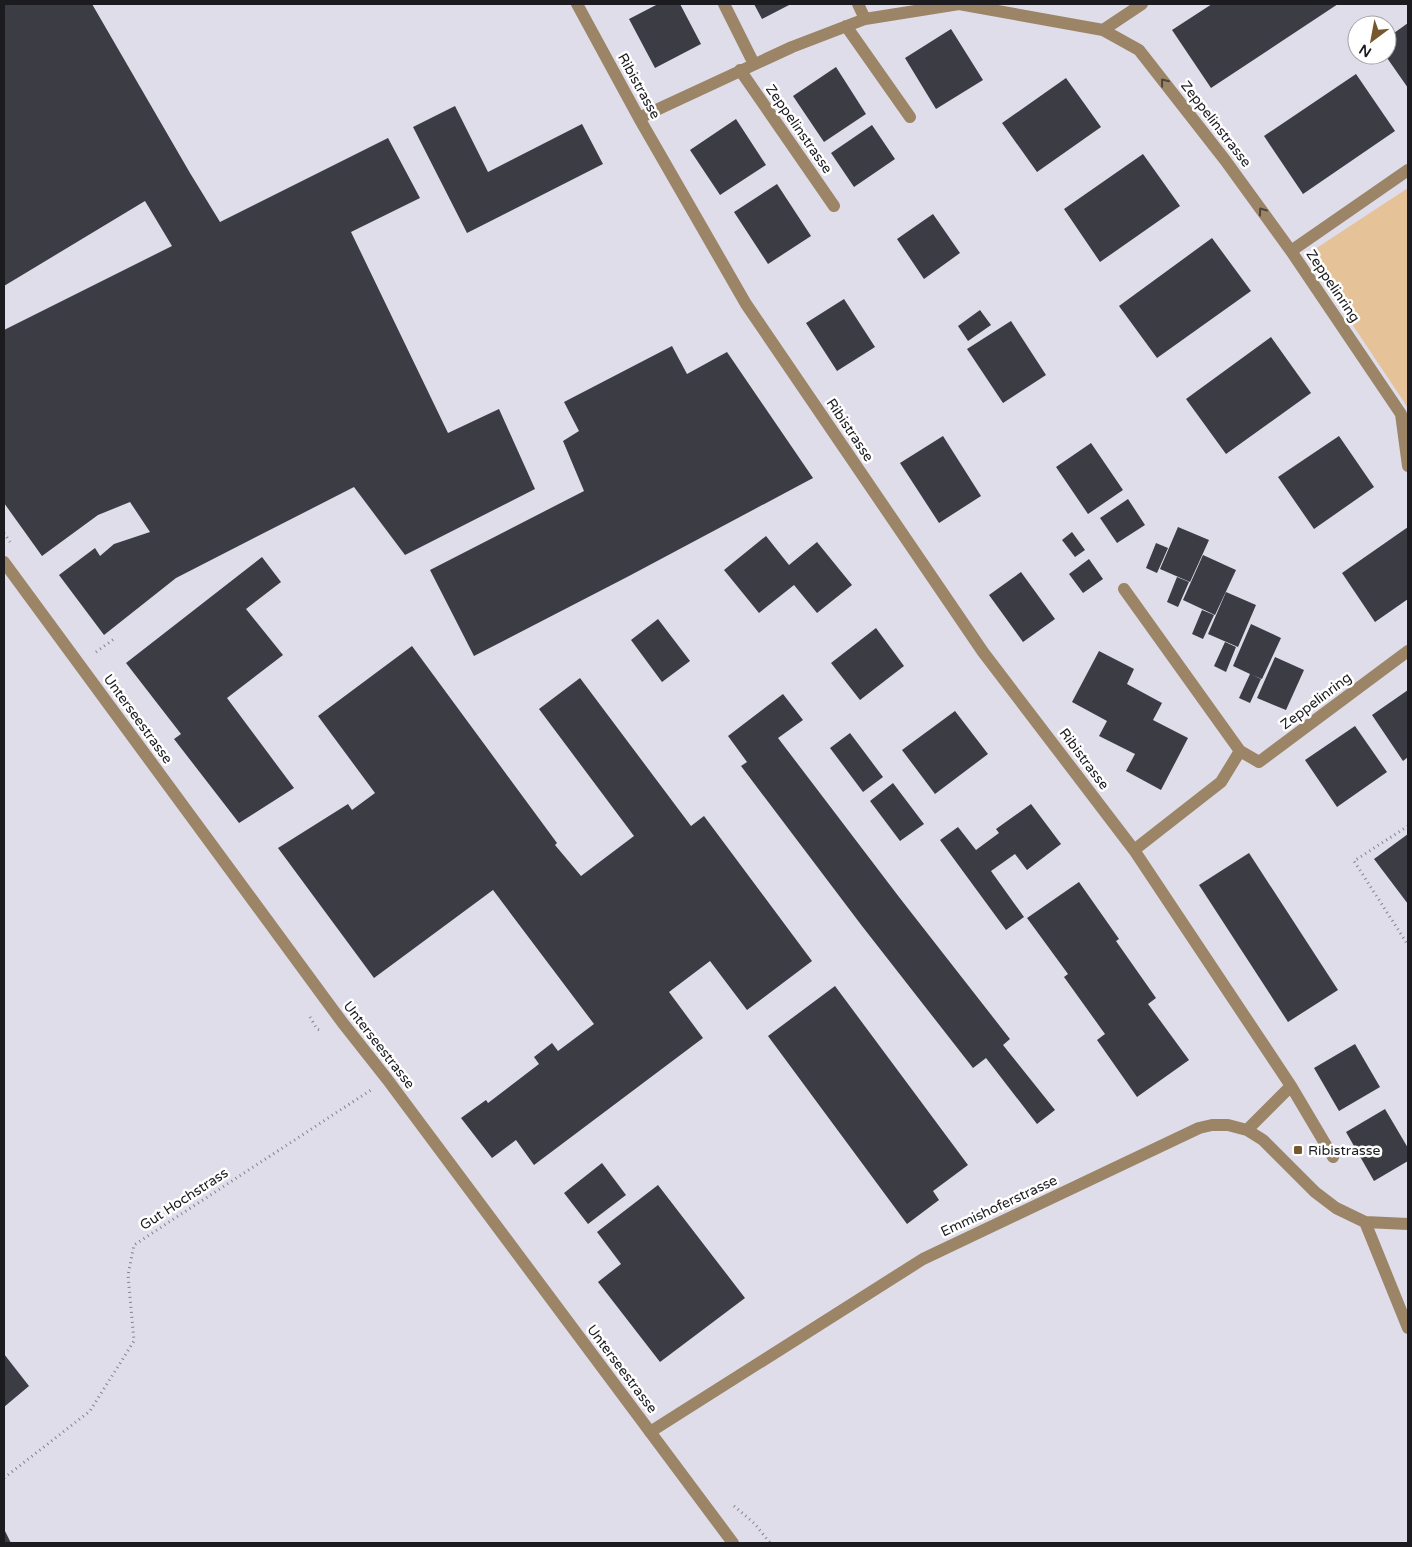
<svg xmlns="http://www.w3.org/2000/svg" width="1412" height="1547" font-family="'Varela Round',sans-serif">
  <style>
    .green { fill: #e5c298 }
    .building { fill: #3c3c45 }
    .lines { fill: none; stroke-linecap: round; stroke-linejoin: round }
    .path { stroke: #84838c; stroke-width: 3; stroke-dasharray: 1 4; stroke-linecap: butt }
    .minor { stroke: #9c8467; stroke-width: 12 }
    .oneway { stroke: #4f453c }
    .poi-dot { fill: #77572d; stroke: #fff; stroke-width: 2 }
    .labels { text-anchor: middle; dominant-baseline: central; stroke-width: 5; stroke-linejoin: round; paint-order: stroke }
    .street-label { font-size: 14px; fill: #1c1b20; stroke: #fff }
    .poi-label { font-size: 14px; fill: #1c1b20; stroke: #fff; text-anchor: start }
  </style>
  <rect width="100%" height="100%" fill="#dedde9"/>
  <path class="green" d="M1408 188V408L1306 255Z"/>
  <path class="building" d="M4 4H92L190 173 220 222 388 138 420 198 351 232 448 433 499 409 535 489 405 555 354 487 176 578 104 635 59 575 95 548 100 556 114 544 150 532 130 502 98 515 42 556 4 503V330L172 246 145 201 4 286Z
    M658 4H680L701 44 655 68 629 19Z
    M754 4H791L762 19Z
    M1212 4H1338L1211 88 1172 30Z
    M1408 23V88L1385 55H1387V38Z
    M951 29 983 80 936 109 905 58Z
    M836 67 866 114 824 142 793 96Z
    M1356 74 1395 131 1303 194 1264 136Z
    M1066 78 1101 127 1037 172 1002 123Z
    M455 106 488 172 582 124 603 164 467 233 413 127Z
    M736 119 766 165 720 195 690 150Z
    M872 125 895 159 854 187 831 153Z
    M1143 154 1180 206 1100 262 1064 209Z
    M777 184 811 236 768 264 734 212Z
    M933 214 960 253 924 279 897 239Z
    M1212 238 1251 291 1157 358 1119 306Z
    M844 299 875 347 837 371 806 323Z
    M980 310 991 325 968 341 958 326Z
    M1011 321 1046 375 1003 403 967 349Z
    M1271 337 1311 393 1226 454 1186 399Z
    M672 346 687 374 727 352 813 478 629 576 474 656 430 570 584 491 563 441 579 431 564 402Z
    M943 436 981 496 939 523 900 463Z
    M1339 436 1374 487 1314 529 1278 477Z
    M1091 443 1123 490 1088 514 1056 467Z
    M1128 499 1145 525 1117 543 1100 518Z
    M1178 527 1209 540 1190 582 1160 569Z
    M1408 527V599L1375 622 1342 573Z
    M1072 532 1085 550 1075 557 1062 540Z
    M766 536 789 565 817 542 852 585 817 613 794 585 759 613 724 570Z
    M1156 543 1168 548 1157 573 1146 568Z
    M1203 555 1236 570 1215 615 1183 600Z
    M262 557 281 582 246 609 283 655 227 698 294 788 239 823 174 739 181 734 126 663Z
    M1089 559 1103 579 1083 593 1069 574Z
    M1021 572 1055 619 1023 642 989 595Z
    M1177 577 1189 582 1178 607 1167 602Z
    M1226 592 1256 605 1238 647 1208 634Z
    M1202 610 1214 615 1203 639 1192 634Z
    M658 619 690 661 662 682 631 640Z
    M1251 624 1281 638 1262 679 1252 675 1261 679 1250 703 1239 698 1250 674 1233 666Z
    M876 628 904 666 860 700 831 663Z
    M1225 642 1236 647 1226 672 1214 666Z
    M412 646 557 843 555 845 581 876 634 836 539 709 580 678 691 826 704 816 812 961 747 1010 710 961 669 992 703 1038 534 1165 516 1140 492 1158 461 1118 486 1100 488 1103 539 1064 534 1057 552 1043 558 1051 594 1024 493 890 374 978 278 848 348 804 352 810 375 793 318 716Z
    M1099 651 1134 669 1127 684 1162 703 1153 720 1188 738 1161 790 1126 771 1135 754 1099 736 1107 721 1072 702Z
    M1275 657 1304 670 1286 710 1257 698Z
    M1408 690V757L1403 761 1372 715Z
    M783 694 803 720 778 738 899 897 1010 1039 1003 1045 1055 1110 1037 1124 986 1058 973 1068 862 926 741 766 747 762 728 736Z
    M955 711 988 754 935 794 902 750Z
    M1355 726 1387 772 1337 807 1305 760Z
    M850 733 883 777 863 792 830 748Z
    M893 783 924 824 900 841 870 801Z
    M1031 804 1061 844 1027 870 1015 854 991 871 1024 917 1006 930 940 840 958 827 976 850 999 833 996 829Z
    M1408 834V904L1374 859Z
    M1249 853 1338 990 1288 1022 1199 885Z
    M1079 882 1119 939 1116 941 1156 998 1148 1004 1189 1060 1137 1097 1097 1040 1105 1034 1064 977 1068 974 1027 918Z
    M835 986 968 1165 933 1191 939 1200 907 1224 768 1036Z
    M1355 1044 1380 1087 1339 1111 1314 1068Z
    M1385 1109 1408 1148V1161L1374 1181 1346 1132Z
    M602 1163 626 1195 588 1224 564 1193Z
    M658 1185 745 1298 660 1362 598 1282 621 1264 597 1232Z
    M4 1354 29 1386 4 1407Z
    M4 1529 11 1543H4Z"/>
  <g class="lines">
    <path class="path" d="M4 533 10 542
      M96 652 114 639
      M1408 826 1354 861 1408 945
      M310 1017 317 1029 322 1031
      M4 1478 90 1411 134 1341 128 1275 134 1245 371 1090
      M734 1506 755 1524 770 1543"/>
    <path class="minor" d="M577 4 639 118 746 304 983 652 1134 850 1291 1086 1333 1157
      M724 4 754 64
      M858 4 865 19
      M846 26 910 117
      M1103 30 1142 4
      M740 70 834 206
      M639 118 792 47 865 19 959 4 1103 30 1139 50 1225 160 1291 251
      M1408 170 1291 251 1401 414 1408 466
      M4 562 342 1022 387 1079 733 1543
      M1124 589 1240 751 1221 782 1134 850
      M1240 751 1259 762 1408 651
      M1247 1130 1291 1086
      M1365 1222 1408 1328
      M650 1432 923 1259 1199 1128 1212 1125H1228L1247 1130 1263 1140 1315 1192 1336 1208 1365 1222 1408 1224"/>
  </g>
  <defs><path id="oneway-chevron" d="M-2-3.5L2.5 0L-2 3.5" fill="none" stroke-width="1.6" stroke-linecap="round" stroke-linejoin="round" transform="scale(1.25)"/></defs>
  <g class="oneway">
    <use href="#oneway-chevron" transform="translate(1164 82) rotate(-128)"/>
    <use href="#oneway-chevron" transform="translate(1262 211) rotate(-126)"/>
  </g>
  <rect class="poi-dot" x="1293" y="1145" width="10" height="10" rx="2.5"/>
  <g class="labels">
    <g class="street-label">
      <text transform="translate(639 86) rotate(61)">Ribistrasse</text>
      <text transform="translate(1216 124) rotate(52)">Zeppelinstrasse</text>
      <text transform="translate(799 129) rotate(55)">Zeppelinstrasse</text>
      <text transform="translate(1333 286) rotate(56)">Zeppelinring</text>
      <text transform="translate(850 430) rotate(56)">Ribistrasse</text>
      <text transform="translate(1316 701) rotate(-37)">Zeppelinring</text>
      <text transform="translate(138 719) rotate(54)">Unterseestrasse</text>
      <text transform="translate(1084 759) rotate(53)">Ribistrasse</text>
      <text transform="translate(379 1045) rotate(52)">Unterseestrasse</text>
      <text transform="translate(184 1199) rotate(-33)">Gut Hochstrass</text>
      <text transform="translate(999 1206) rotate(-25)">Emmishoferstrasse</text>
      <text transform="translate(622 1369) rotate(53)">Unterseestrasse</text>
    </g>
    <g class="poi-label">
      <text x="1308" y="1150">Ribistrasse</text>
    </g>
  </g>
  <rect width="1412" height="1547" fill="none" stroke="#1c1b20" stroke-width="10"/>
  <g transform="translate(1372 40) rotate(212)"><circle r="24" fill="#ffffff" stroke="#a4a4a6"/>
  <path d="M0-4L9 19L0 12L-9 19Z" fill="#77572d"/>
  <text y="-8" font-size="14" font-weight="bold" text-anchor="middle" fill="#1c1b20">N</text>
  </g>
</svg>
